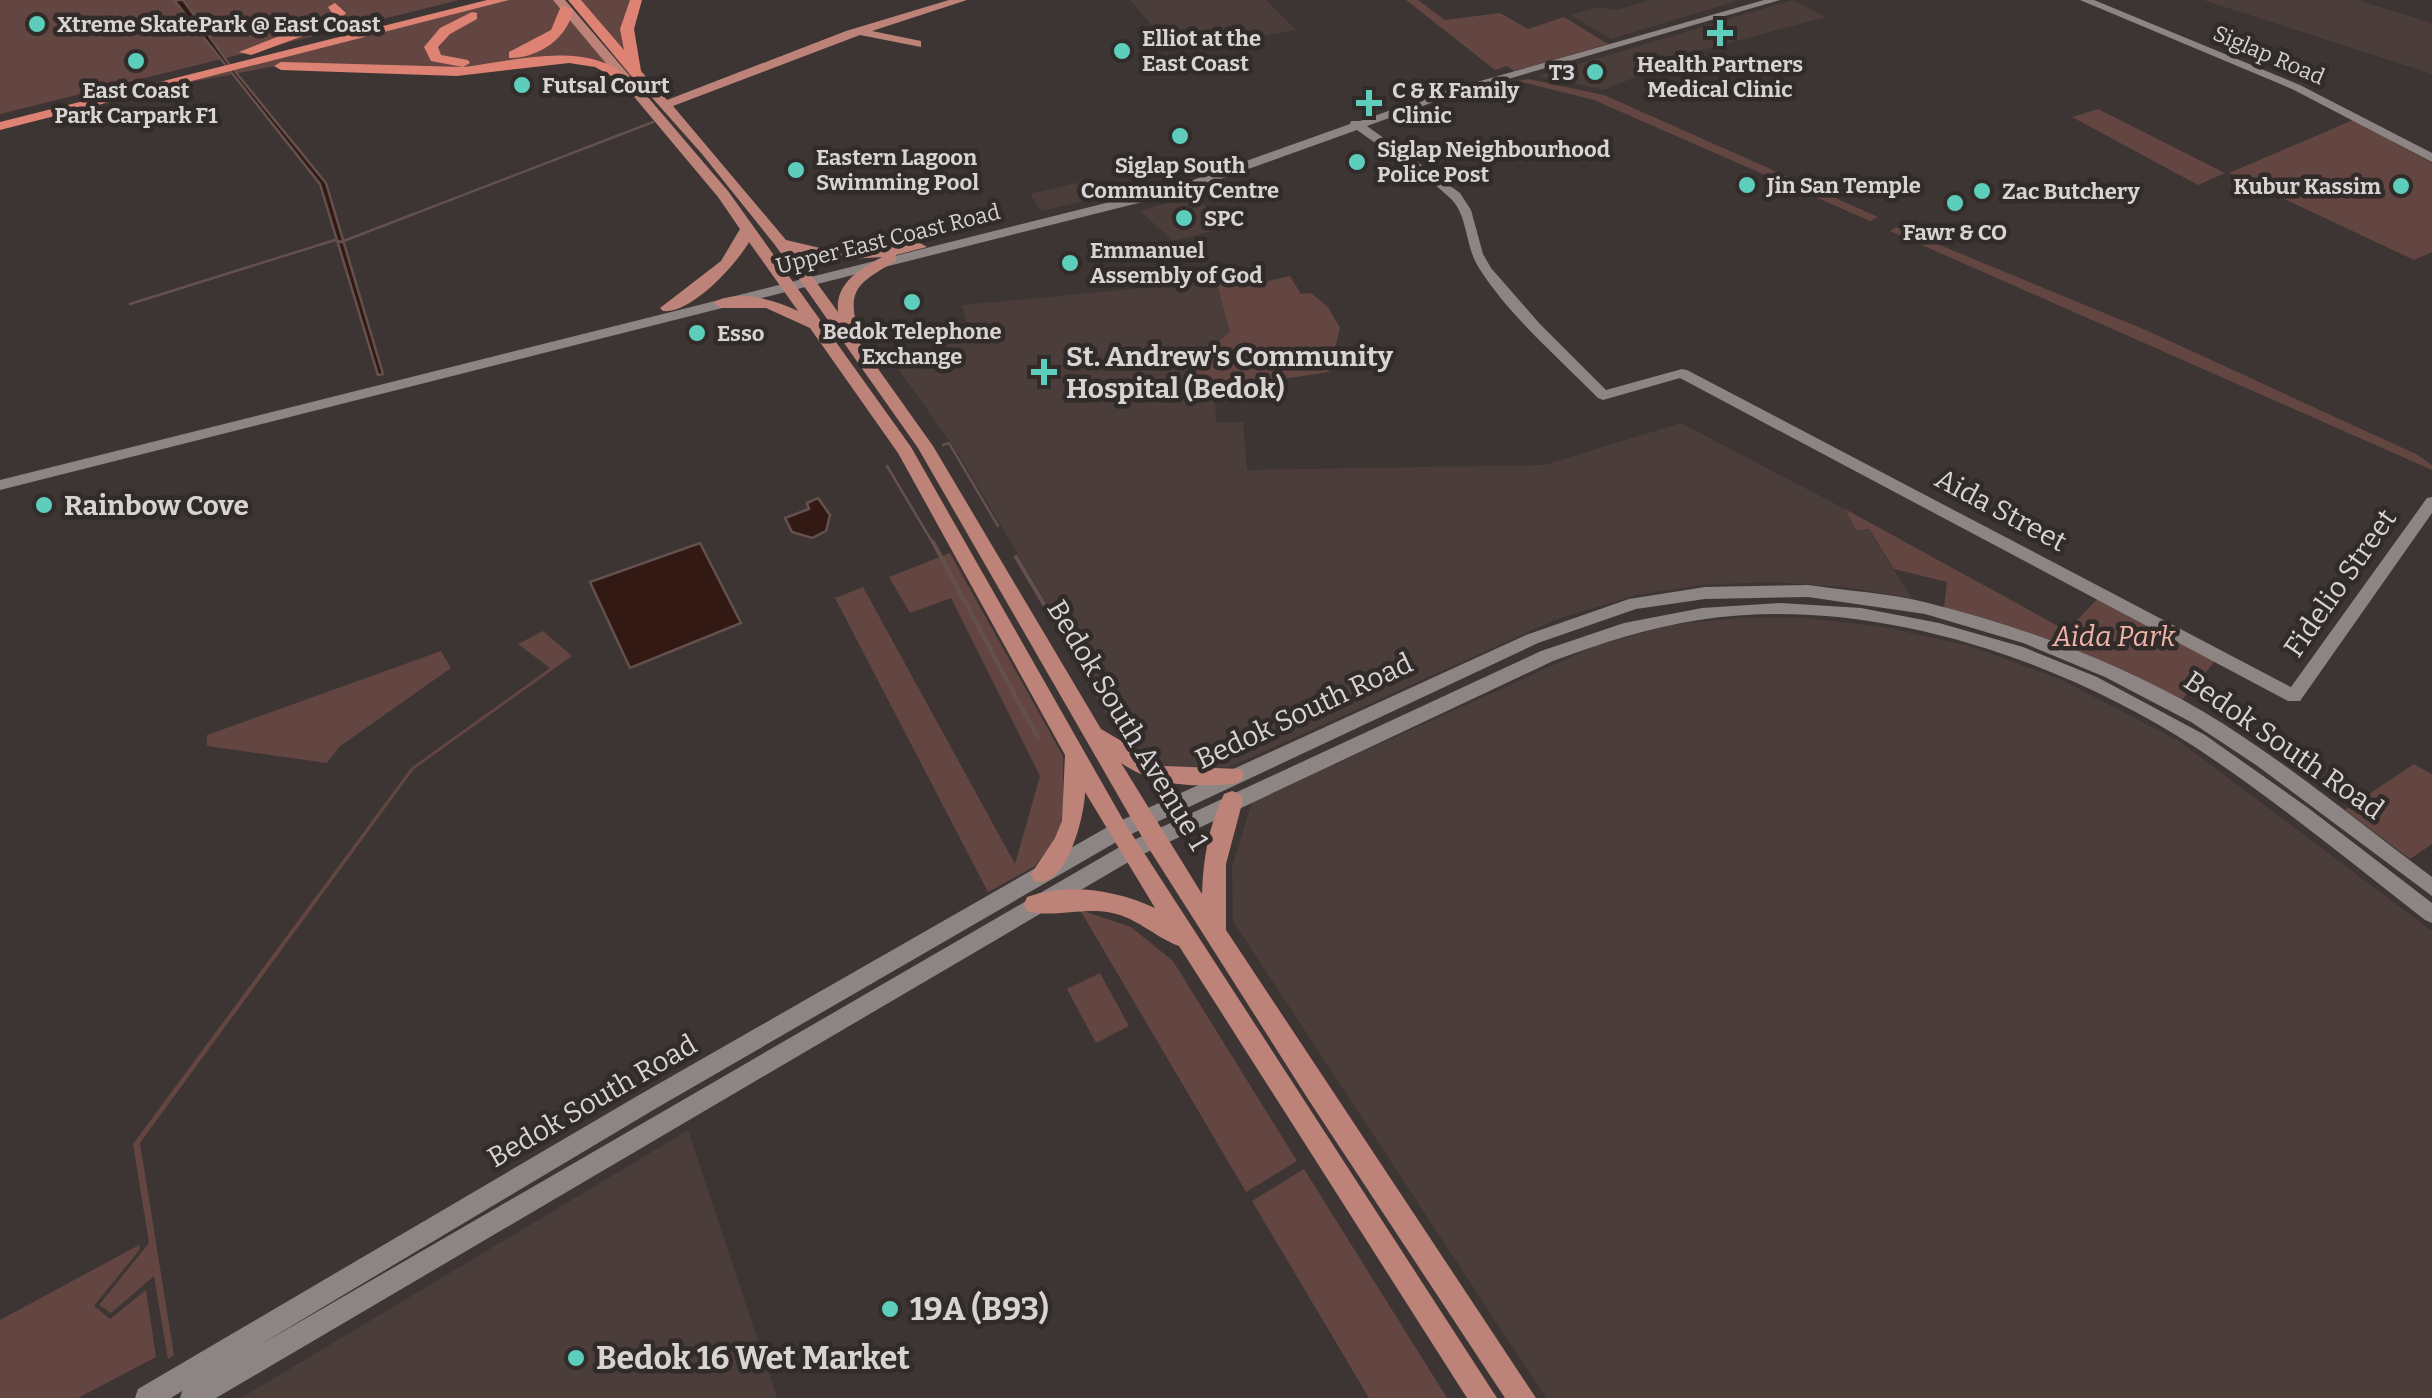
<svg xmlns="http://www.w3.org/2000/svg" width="2432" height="1398" font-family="Bitter,serif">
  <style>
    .built { fill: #4a3d3a }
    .green { fill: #634641 }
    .water { fill: #331914; stroke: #64514e; stroke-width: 2.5 }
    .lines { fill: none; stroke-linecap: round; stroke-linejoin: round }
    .stream-far1 { stroke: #64514e; stroke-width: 2.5 }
    .stream { stroke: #64514e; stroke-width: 4 }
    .secondary { fill: #8c8583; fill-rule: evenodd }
    .primary { fill: #bd8379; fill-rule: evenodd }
    .highway { fill: #de8273; fill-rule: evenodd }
    .poi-dot { fill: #5ccebb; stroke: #312b2a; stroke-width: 4 }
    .labels { text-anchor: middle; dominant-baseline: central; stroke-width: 9; stroke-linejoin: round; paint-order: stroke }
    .far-poi-label { font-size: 22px; font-weight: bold; fill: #d8d4d4; stroke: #312b2a; text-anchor: start }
    .far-street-label { font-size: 22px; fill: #d8d4d4; stroke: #312b2a }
    .poi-label { font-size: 28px; font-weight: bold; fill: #d8d4d4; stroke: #312b2a; text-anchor: start }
    .street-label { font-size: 28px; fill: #d8d4d4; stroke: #312b2a }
    .park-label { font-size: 28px; font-style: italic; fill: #f0b3a8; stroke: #312b2a }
    .near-poi-label { font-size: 32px; font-weight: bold; fill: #d8d4d4; stroke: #312b2a; text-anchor: start }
  </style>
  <rect width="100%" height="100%" fill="#3c3534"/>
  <path class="built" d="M1130 0H1266L1296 30 1191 48 1180 41 1166 42Z
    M1650 0H1740L1611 39 1570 15 1600 7 1617 10Z
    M1793 0 1826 17 1699 51 1604 90 1538 76Z
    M2203 0H2357L2432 23V74Z
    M1094 179 1107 196 1041 211 1030 194Z
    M1197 194 1221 229 1173 241 1140 211Z
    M1216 281 1230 331 1177 384 1188 399 1215 392 1216 422H1243L1247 470 1544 465 1681 423 1845 509 1856 529H1868L1912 598 1844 587 1771 582 1702 585 1637 595 1557 619 1230 767 1167 771 1132 749 960 456 892 360 970 338 962 305Z
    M1738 618H1806L1884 627 1970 646 2060 679 2179 741 2432 931V1398H1546L1233 921 1232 867 1252 802 1595 646 1670 625Z
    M688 1130 777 1398H241Z"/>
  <path class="green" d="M0 0H459L0 114Z
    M503 0H559L621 77 585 60 490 70 276 66 139 92Z
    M574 0H636L631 10 637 73Z
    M1406 0H1418L1445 20 1500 13 1528 29 1564 17 1608 44 1514 71 1507 66 1495 70Z
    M1528 79 1604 95 1878 217 1870 221 1594 100 1518 81Z
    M2098 109 2225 173 2198 185 2072 117Z
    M2353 120 2432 163V252L2414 260 2229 173Z
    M1896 227 2148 331 2418 455 2432 465V470L1890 231Z
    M1244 273 1250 285 1290 276 1301 294 1311 293 1328 307 1340 328 1329 372 1243 385 1188 399 1176 383 1230 331 1216 281Z
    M1845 509 2067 631 2100 596 2217 659 2180 702 1944 608 1947 582 1894 569 1869 529 1856 530Z
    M950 553 1063 756V821L1057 837 1035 866 988 892 835 598 863 587 1015 864 1040 776 951 598 910 613 889 577Z
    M543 631 572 656 414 769 140 1143 174 1355 168 1359 154 1276 111 1313 99 1305 149 1243 133 1144 411 768 550 668 518 644Z
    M441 651 451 668 339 747 327 763 207 746V735Z
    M2414 764 2432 774V844L2410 859 2345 810Z
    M1080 910 1131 927 1173 961 1297 1161 1246 1192Z
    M1100 973 1129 1026 1096 1043 1067 989Z
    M1304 1169 1447 1398H1369L1252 1201Z
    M139 1245 140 1249 94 1306 110 1319 146 1290 156 1357 78 1398H0V1320Z"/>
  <path class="water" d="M174 0H183L229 64 326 183 383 374 378 375 320 184Z
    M818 498 830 515 826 531 812 538 792 532 785 518 809 509 807 503Z
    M700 543 741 623 630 668 590 582Z"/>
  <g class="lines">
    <path class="stream-far1" d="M130 304 335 240 341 242 653 122
      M943 445 949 443 998 526
      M887 466 934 545"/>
    <path class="stream" d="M933 542 1038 738
      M1016 557 1112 719"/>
    <path class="secondary" d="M1764 0H1780L1453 95 1367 126 1460 193 1471 210 1483 254 1491 268 1539 323 1606 390 1682 369 1687 370 2291 687 2427 498 2432 497V513L2300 701H2288L1680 378 1603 400 1598 398C1558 357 1510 317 1479 268 1465 247 1468 214 1450 198 1423 172 1387 152 1357 130L1190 190 0 490V480L1182 184 1350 124 1351 121H1360L1445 91Z
      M2080 0H2094L2300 85 2432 153V162L2292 89Z
      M1808 585C1848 591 1890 593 1928 603 2024 627 2118 662 2204 712 2284 760 2357 821 2432 877V896L2256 765 2191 722 2105 677 2023 643 1925 614 1808 597 1705 599 1636 609 1538 643 1125 837 655 1109 258 1346 1123 845 1541 651 1624 623 1702 608 1781 603 1861 608 1939 623 2023 647 2097 677 2205 735 2307 807 2432 903V923L2425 920C2349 861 2275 800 2195 747 2055 657 1867 594 1699 620 1648 628 1601 643 1553 661L1137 857 216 1398H180L182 1391 171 1398H135L138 1389 639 1095 1111 825 1526 635 1629 599 1705 587Z"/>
    <path class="primary" d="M553 0H565L728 191 911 447 1126 825 1497 1398H1467L1179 946C1154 937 1136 916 1107 912 1083 908 1048 918 1027 911L1024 904 1027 897C1068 882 1117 890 1155 908L1085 792C1085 815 1066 892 1034 881L1031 874 1055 838 1062 821 1065 755 898 453 810 328 766 308H721L713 303C737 288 775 300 798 311L749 242C736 265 691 314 663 311L660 308 721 261 740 229 718 197Z
      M949 0H967L872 31 921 41V47L860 35 673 106 786 240 833 251 920 243 927 247 896 255V261C862 281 844 288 859 331L854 335 933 446 1101 729 1164 766 1241 769 1244 775 1241 781 1234 784C1192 787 1157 787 1121 763L1202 894C1203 859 1209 825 1224 794L1232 791 1240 794 1243 800 1226 864V930L1536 1398H1505L1308 1099 1146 844 918 448 775 245 702 154 631 74 641 71 667 100 846 31ZM795 253 833 260 882 257C859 270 835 283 838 312Z"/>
    <path class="highway" d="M487 0H509L0 130V122Z
      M568 0H581L624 50 620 29 630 0H642L634 29 642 77H632Z
      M335 3 346 13 338 23 251 55 239 52 328 17 332 13 328 7Z
      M561 6 573 9C569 38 537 59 509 58V52L551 30Z
      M472 12 477 13V19L450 34 438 47 441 55 468 60 470 63 463 67C515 61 586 39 629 78L622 82 595 67 569 63 457 76 281 70 274 66 281 62 463 67 431 61 424 47 440 28Z"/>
  </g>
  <g class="poi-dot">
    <circle cx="37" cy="24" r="10"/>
    <path d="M1715 18h10v10h10v10h-10v10h-10v-10h-10v-10h10z"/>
    <circle cx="1122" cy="51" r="10"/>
    <circle cx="136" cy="61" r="10"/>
    <circle cx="1595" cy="72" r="10"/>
    <circle cx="522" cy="85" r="10"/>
    <path d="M1364 88h10v10h10v10h-10v10h-10v-10h-10v-10h10z"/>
    <circle cx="1180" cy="136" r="10"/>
    <circle cx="1357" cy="162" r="10"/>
    <circle cx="796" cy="170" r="10"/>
    <circle cx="1747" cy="185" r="10"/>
    <circle cx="2401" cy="186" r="10"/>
    <circle cx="1982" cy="191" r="10"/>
    <circle cx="1955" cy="203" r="10"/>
    <circle cx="1184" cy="218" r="10"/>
    <circle cx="1070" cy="263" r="10"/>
    <circle cx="912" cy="302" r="10"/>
    <circle cx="697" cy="333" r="10"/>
    <path d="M1039 357h10v10h10v10h-10v10h-10v-10h-10v-10h10z"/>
    <circle cx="44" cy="505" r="10"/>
    <circle cx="890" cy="1309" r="10"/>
    <circle cx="576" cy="1358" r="10"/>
  </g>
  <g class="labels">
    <g class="far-poi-label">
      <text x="57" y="24">Xtreme SkatePark @ East Coast</text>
      <text x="1142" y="38">Elliot at the<tspan x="1142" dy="25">East Coast</tspan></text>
      <text x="1720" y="64" text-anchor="middle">Health Partners<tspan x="1720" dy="25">Medical Clinic</tspan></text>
      <text x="1575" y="72" text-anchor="end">T3</text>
      <text x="542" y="85">Futsal Court</text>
      <text x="136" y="90" text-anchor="middle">East Coast<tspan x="136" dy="25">Park Carpark F1</tspan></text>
      <text x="1392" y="90">C &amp; K Family<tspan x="1392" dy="25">Clinic</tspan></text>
      <text x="1377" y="149">Siglap Neighbourhood<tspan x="1377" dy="25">Police Post</tspan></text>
      <text x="816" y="157">Eastern Lagoon<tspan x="816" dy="25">Swimming Pool</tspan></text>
      <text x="1180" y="165" text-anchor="middle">Siglap South<tspan x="1180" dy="25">Community Centre</tspan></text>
      <text x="1767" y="185">Jin San Temple</text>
      <text x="2381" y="186" text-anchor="end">Kubur Kassim</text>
      <text x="2002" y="191">Zac Butchery</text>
      <text x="1204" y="218">SPC</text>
      <text x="1955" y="232" text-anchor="middle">Fawr &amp; CO</text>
      <text x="1090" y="250">Emmanuel<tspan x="1090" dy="25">Assembly of God</tspan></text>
      <text x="912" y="331" text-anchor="middle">Bedok Telephone<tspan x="912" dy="25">Exchange</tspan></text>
      <text x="717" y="333">Esso</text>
    </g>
    <g class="far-street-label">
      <text transform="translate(2269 55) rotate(23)">Siglap Road</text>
      <text transform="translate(888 239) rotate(-14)">Upper East Coast Road</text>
    </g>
    <g class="poi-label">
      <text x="1066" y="356">St. Andrew's Community<tspan x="1066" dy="32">Hospital (Bedok)</tspan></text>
      <text x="64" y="505">Rainbow Cove</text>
    </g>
    <g class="street-label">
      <text transform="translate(2001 510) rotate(28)">Aida Street</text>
      <text transform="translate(2340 583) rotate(-55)">Fidelio Street</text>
      <text transform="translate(1304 711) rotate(-25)">Bedok South Road</text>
      <text transform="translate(1128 725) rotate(59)">Bedok South Avenue 1</text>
      <text transform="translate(2284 745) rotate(35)">Bedok South Road</text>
      <text transform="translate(592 1101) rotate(-30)">Bedok South Road</text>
    </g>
    <g class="park-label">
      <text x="2114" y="636">Aida Park</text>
    </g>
    <g class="near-poi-label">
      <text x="910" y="1309">19A (B93)</text>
      <text x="596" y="1358">Bedok 16 Wet Market</text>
    </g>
  </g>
</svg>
